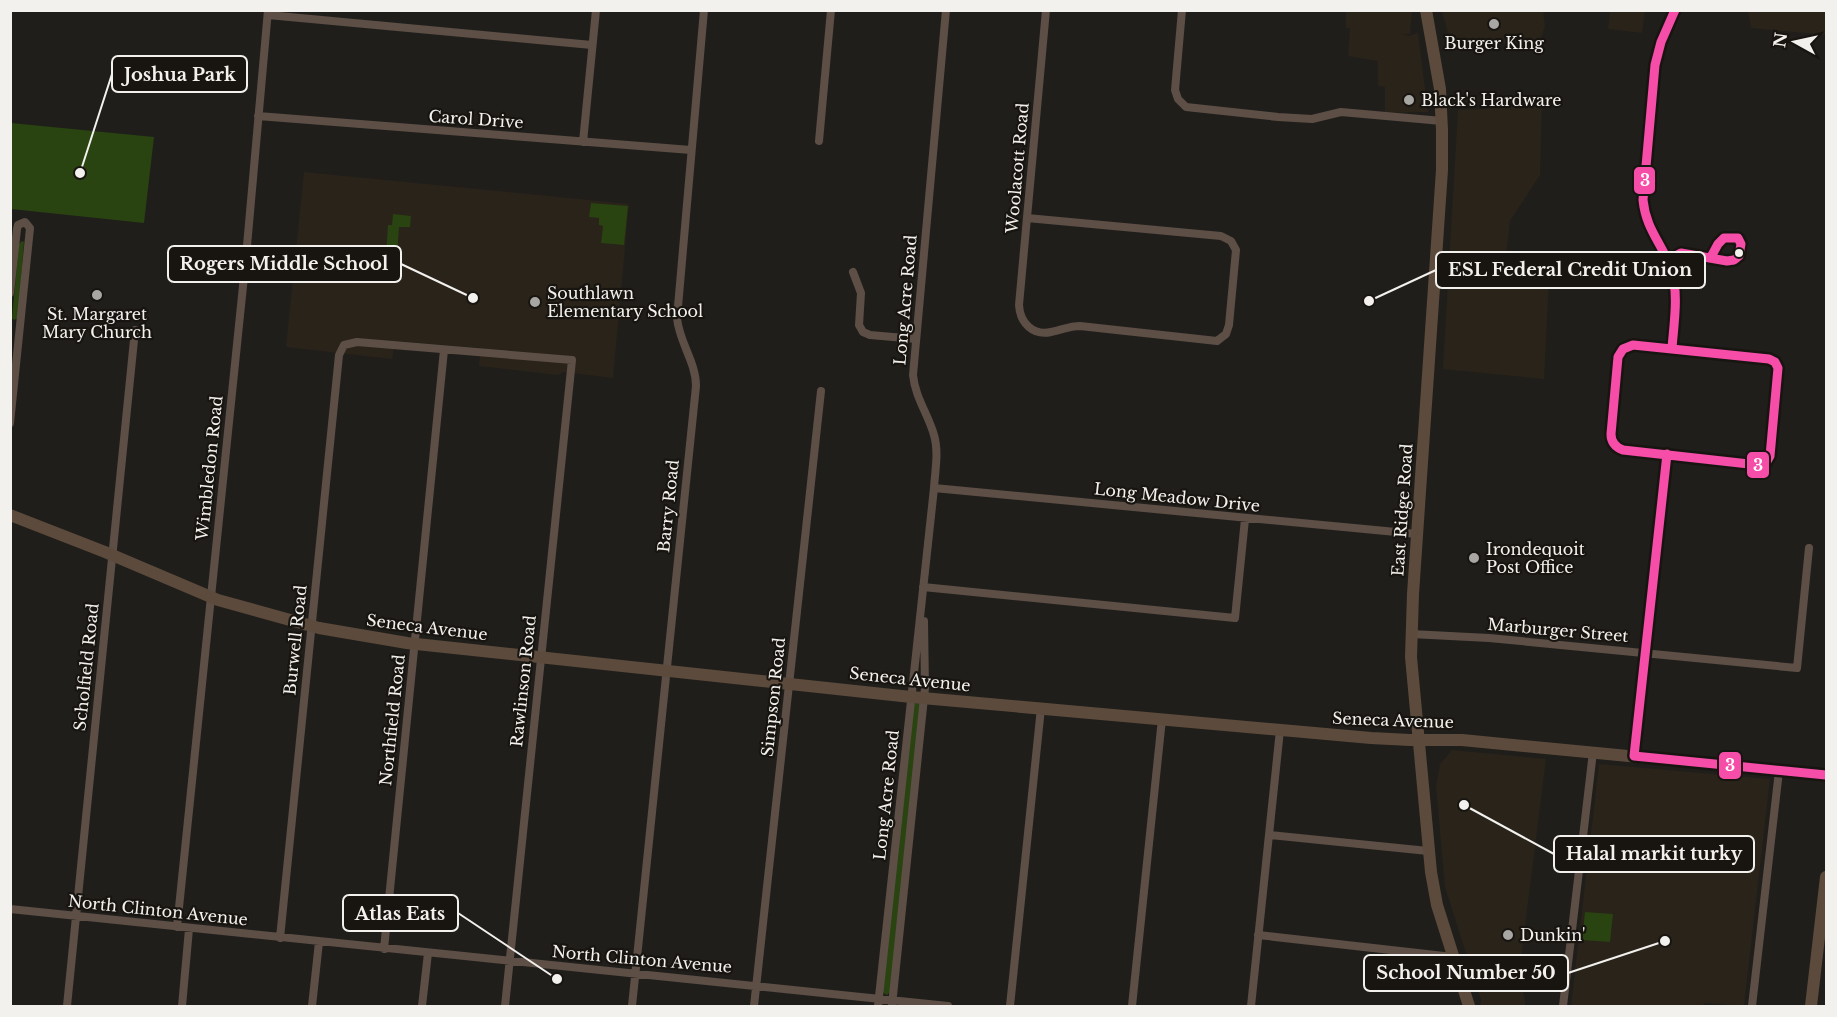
<svg xmlns="http://www.w3.org/2000/svg" width="1837" height="1017" font-family="'Libre Baskerville',serif">
  <style>
    .built { fill: #29231a }
    .green { fill: #294311 }
    .lines { fill: none; stroke-linecap: round; stroke-linejoin: round }
    .street { stroke: #5d4f46; stroke-width: 8 }
    .secondary { stroke: #5c4b3c; stroke-width: 12 }
    .bus-1-casing { stroke: #181511; stroke-width: 14 }
    .bus-1 { stroke: #f54da8; stroke-width: 9 }
    .poi-dot { fill: #a9a7a4; stroke: #181511; stroke-width: 2 }
    .bus-dot { fill: #f3f1ee; stroke: #181511; stroke-width: 2 }
    .labels { text-anchor: middle; dominant-baseline: central; stroke-width: 4.5; stroke-linejoin: round; paint-order: stroke }
    .poi-label { font-size: 16px; fill: #f3f1ee; stroke: #181511; text-anchor: start }
    .street-label { font-size: 16px; fill: #f3f1ee; stroke: #181511 }
    .leader { fill: none; stroke: #f3f1ee; stroke-width: 2 }
    .callout-dot { fill: #f3f1ee; stroke: #181511; stroke-width: 2 }
    .callout { fill: #181511; stroke: #f3f1ee; stroke-width: 2 }
    .callout-label { font-size: 18px; text-anchor: middle; font-weight: bold; fill: #f3f1ee }
    .line-badge { stroke: #181511; stroke-width: 2 }
    .badge-label { font-size: 16px; text-anchor: middle; font-weight: bold; fill: #fff }
  </style>
  <rect width="100%" height="100%" fill="#201e1b"/>
  <path class="built" d="M1346 11H1412L1410 34H1402L1409 36 1418 33 1428 112 1385 113V87L1378 86V61L1348 56 1350 28H1346Z
    M1442 11H1543L1545 26 1538 47 1449 37Z
    M1610 11H1645L1642 33 1608 29Z
    M1748 11H1826V35L1751 28Z
    M1493 99 1542 104 1540 175 1510 221 1504 274 1549 280 1544 379 1443 369 1458 110 1487 109Z
    M304 172 629 204 613 378 564 372 558 375 479 366 481 348 395 341 392 359 286 347Z
    M1452 750 1546 759 1519 974 1525 1001V1006H1480L1481 1000 1445 887 1436 786 1440 764Z
    M1599 764 1770 779 1744 1006 1704 1003 1703 1006H1571Z"/>
  <path class="green" d="M11 123 154 137 144 223 11 209Z
    M591 203 628 206 624 245 601 243 603 226 599 225V218L589 217Z
    M393 214 411 216 410 227H399L397 256 386 255 388 225H392Z
    M22 241 24 242 18 318 14 320 12 318 19 244Z
    M916 703 920 704 890 992 887 995 885 994 883 992 913 705Z
    M1585 912 1613 914 1610 942 1582 940Z"/>
  <g class="lines">
    <path class="street" d="M1182 10 1175 90 1178 99 1186 107 1278 117 1312 119 1341 112 1442 121
      M268 15 592 45
      M258 116 691 150
      M819 141 831 10
      M583 142 596 10
      M1027 218 1221 236 1231 241 1236 250 1229 325 1226 334 1217 341 1080 326C1069 326 1062 330 1051 332 1033 336 1020 323 1019 305L1046 10
      M853 272 861 293 859 325 863 332 870 335 916 339
      M10 293 17 229 18 225 25 222 30 228 10 423
      M1633 345 1672 348 1769 359 1775 362 1778 368 1770 456 1766 463 1758 465 1623 450C1615 448 1611 443 1611 434L1618 357 1623 349Z
      M1672 348C1674 322 1679 294 1671 269 1661 241 1644 232 1643 200L1655 65 1661 42 1675 10
      M934 488 1417 534
      M923 587 1235 618 1245 519
      M1411 634 1489 638 1797 668 1809 548
      M1634 756 1667 454
      M1269 835 1428 851
      M10 909 948 1006
      M177 927 246 257 268 10
      M1258 935 1453 957
      M280 938 339 355 344 345 357 342 572 360 505 1006
      M384 949 444 350
      M892 1005 925 688 924 621
      M67 1006 135 330
      M182 1006 189 929
      M312 1006 319 942
      M422 1006 428 953
      M632 1006 696 386C696 362 679 342 677 318L704 10
      M754 1006 821 391
      M878 1006 934 488C935 471 939 452 934 435 928 414 915 397 913 375L946 10
      M1010 1006 1041 708
      M1132 1006 1162 719
      M1251 1006 1280 730
      M1563 1006 1593 752
      M1752 1006 1779 771"/>
    <path class="secondary" d="M1426 10 1440 89 1442 130V170L1413 594 1411 657 1431 872 1437 905 1469 1006
      M10 515 105 552 218 600 319 628 407 643 911 697 1371 738 1410 740H1462L1826 775
      M1811 1006 1826 877"/>
    <defs>
      <path id="bus-1" d="M1667 261 1681 253 1727 261 1734 260 1739 256 1741 244 1738 238H1724L1718 244 1711 257
        M1633 345 1769 359 1775 362 1778 368 1770 456 1766 463 1758 465 1623 450C1615 447 1611 442 1611 434L1618 357 1623 349Z
        M1672 348C1674 322 1679 294 1671 269 1662 243 1646 230 1643 200L1655 65 1661 42 1675 10
        M1634 756 1667 454
        M1634 756 1826 775"/>
    </defs>
    <use href="#bus-1" class="bus-1-casing"/>
    <use href="#bus-1" class="bus-1"/>
  </g>
  <g class="poi-dot">
    <circle cx="1494" cy="24" r="6"/>
    <circle cx="1409" cy="100" r="6"/>
    <circle cx="97" cy="295" r="6"/>
    <circle cx="535" cy="302" r="6"/>
    <circle cx="1474" cy="558" r="6"/>
    <circle cx="1508" cy="935" r="6"/>
  </g>
  <circle class="bus-dot" cx="1739" cy="253" r="5"/>
  <g class="labels">
    <g class="poi-label">
      <text x="1494" y="43" text-anchor="middle">Burger King</text>
      <text x="1421" y="100">Black's Hardware</text>
      <text x="547" y="293">Southlawn<tspan x="547" dy="18">Elementary School</tspan></text>
      <text x="97" y="314" text-anchor="middle">St. Margaret<tspan x="97" dy="18">Mary Church</tspan></text>
      <text x="1486" y="549">Irondequoit<tspan x="1486" dy="18">Post Office</tspan></text>
      <text x="1520" y="935">Dunkin'</text>
    </g>
    <g class="street-label">
      <text transform="translate(476 119) rotate(4)">Carol Drive</text>
      <text transform="translate(1017 168) rotate(-85)">Woolacott Road</text>
      <text transform="translate(905 300) rotate(-85)">Long Acre Road</text>
      <text transform="translate(209 468) rotate(-84)">Wimbledon Road</text>
      <text transform="translate(1177 497) rotate(6)">Long Meadow Drive</text>
      <text transform="translate(668 506) rotate(-84)">Barry Road</text>
      <text transform="translate(1402 510) rotate(-86)">East Ridge Road</text>
      <text transform="translate(427 627) rotate(7)">Seneca Avenue</text>
      <text transform="translate(1558 630) rotate(5)">Marburger Street</text>
      <text transform="translate(295 640) rotate(-84)">Burwell Road</text>
      <text transform="translate(86 667) rotate(-84)">Scholfield Road</text>
      <text transform="translate(910 679) rotate(6)">Seneca Avenue</text>
      <text transform="translate(523 681) rotate(-84)">Rawlinson Road</text>
      <text transform="translate(773 697) rotate(-84)">Simpson Road</text>
      <text transform="translate(392 720) rotate(-84)">Northfield Road</text>
      <text transform="translate(1393 720) rotate(2)">Seneca Avenue</text>
      <text transform="translate(886 795) rotate(-84)">Long Acre Road</text>
      <text transform="translate(158 910) rotate(6)">North Clinton Avenue</text>
      <text transform="translate(642 959) rotate(5)">North Clinton Avenue</text>
    </g>
  </g>
  <path class="leader" d="M80 173L112 74M473 298L401 264M1369 301L1436 270M1464 805L1554 854M557 979L458 913M1665 941L1568 973"/>
  <g class="callout-dot">
    <circle cx="80" cy="173" r="6"/>
    <circle cx="473" cy="298" r="6"/>
    <circle cx="1369" cy="301" r="6"/>
    <circle cx="1464" cy="805" r="6"/>
    <circle cx="557" cy="979" r="6"/>
    <circle cx="1665" cy="941" r="6"/>
  </g>
  <g class="callout">
    <rect x="112" y="56" width="135" height="36" rx="6"/>
    <rect x="168" y="246" width="233" height="36" rx="6"/>
    <rect x="1436" y="252" width="269" height="36" rx="6"/>
    <rect x="1554" y="836" width="200" height="36" rx="6"/>
    <rect x="343" y="895" width="115" height="36" rx="6"/>
    <rect x="1364" y="955" width="204" height="36" rx="6"/>
  </g>
  <g class="callout-label">
    <text x="180" y="81">Joshua Park</text>
    <text x="284" y="270">Rogers Middle School</text>
    <text x="1570" y="276">ESL Federal Credit Union</text>
    <text x="1654" y="860">Halal markit turky</text>
    <text x="400" y="920">Atlas Eats</text>
    <text x="1466" y="979">School Number 50</text>
  </g>
  <g class="line-badge">
    <rect x="1633" y="166" width="23" height="29" rx="6" fill="#f54da8"/>
    <rect x="1746" y="451" width="24" height="28" rx="6" fill="#f54da8"/>
    <rect x="1718" y="751" width="24" height="29" rx="6" fill="#f54da8"/>
  </g>
  <g class="badge-label">
    <text x="1645" y="186">3</text>
    <text x="1758" y="471">3</text>
    <text x="1730" y="771">3</text>
  </g>
  <rect width="1837" height="1017" fill="none" stroke="#f3f1ee" stroke-width="24"/>
  <g transform="translate(1795 42) rotate(278)" stroke="#181511" stroke-width="4.5" paint-order="stroke">
  <path d="M0-4.5L10 22L0 15L-10 22Z" fill="#f3f1ee"/>
  <text y="-9" font-size="16" font-weight="bold" text-anchor="middle" fill="#f3f1ee">N</text>
  </g>
</svg>
